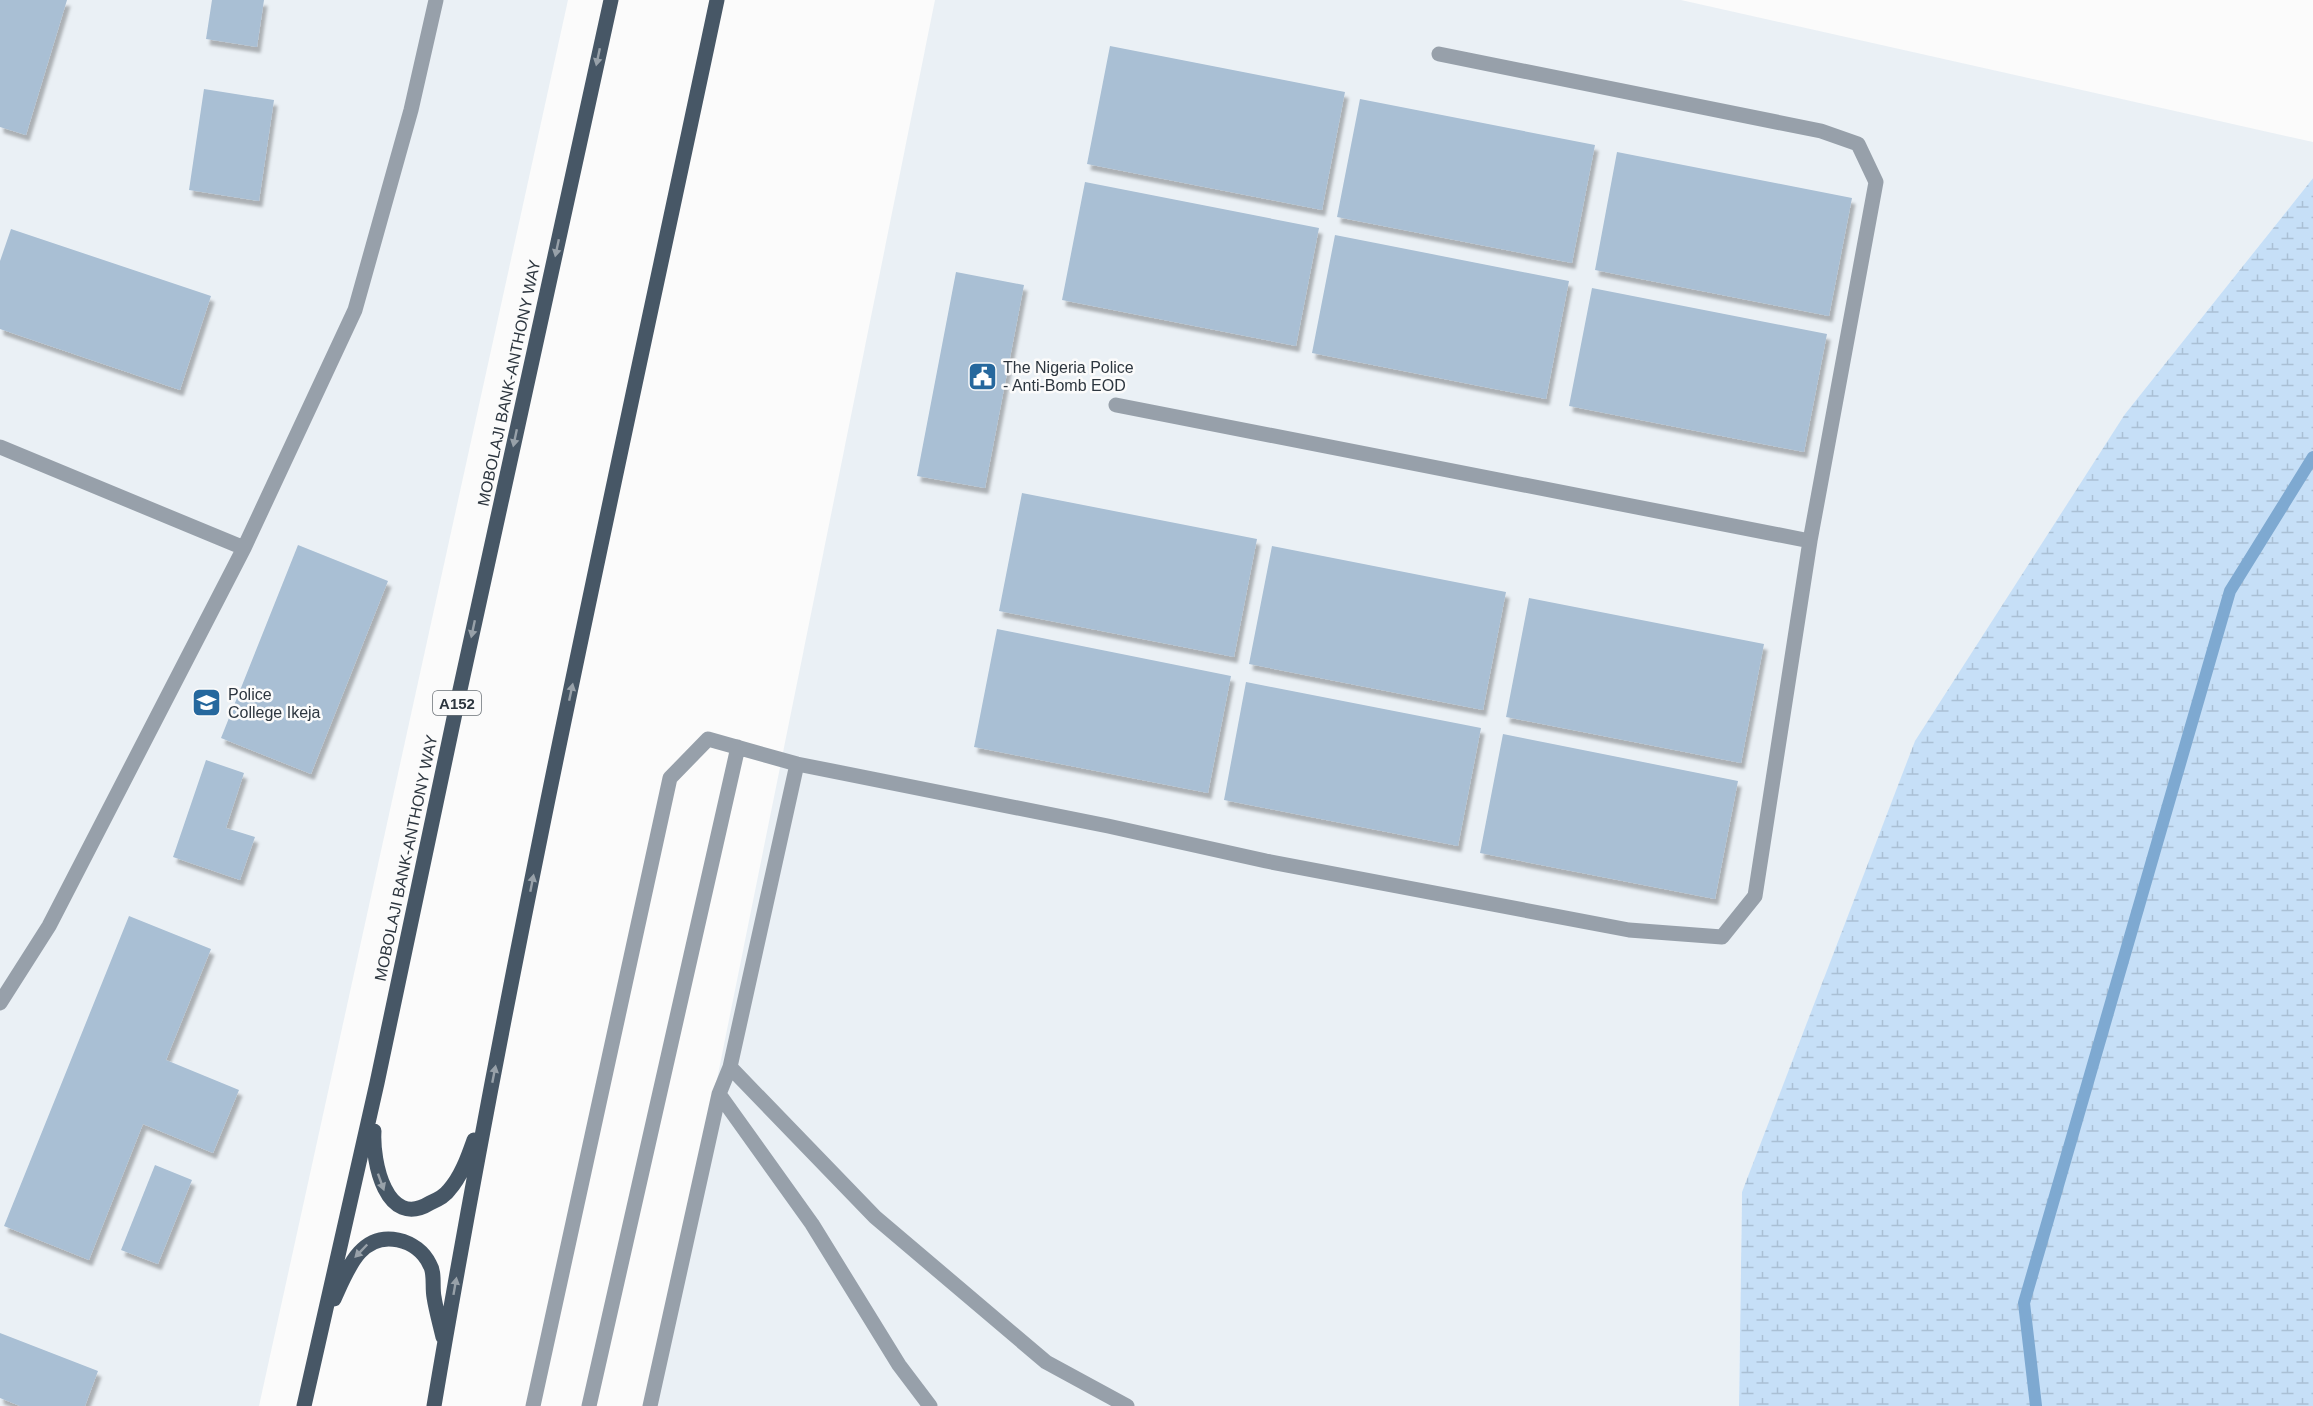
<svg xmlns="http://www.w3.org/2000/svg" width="2313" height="1406" font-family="Arial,sans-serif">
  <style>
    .built { fill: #eaf0f5 }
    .wetland { fill: url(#wetland-marsh) }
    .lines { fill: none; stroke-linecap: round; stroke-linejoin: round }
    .stream { stroke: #7ea9d1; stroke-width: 12 }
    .building { fill: #a9bfd4; filter: url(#shadow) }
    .minor { stroke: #97a0aa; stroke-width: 15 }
    .major { stroke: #475766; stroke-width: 15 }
    .oneway { fill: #98a1a9 }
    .labels { text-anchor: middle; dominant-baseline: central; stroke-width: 5; stroke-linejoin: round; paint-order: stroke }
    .shield { fill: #fbfbfb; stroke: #6b7177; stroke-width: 1.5 }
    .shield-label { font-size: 15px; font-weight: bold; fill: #2d363f }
    .poi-label { font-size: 16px; fill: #2d363f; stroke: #fbfbfb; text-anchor: start }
    .street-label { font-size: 16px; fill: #2d363f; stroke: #fbfbfb }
  </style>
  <defs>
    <pattern id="wetland-marsh" width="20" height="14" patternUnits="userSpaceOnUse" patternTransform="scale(1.5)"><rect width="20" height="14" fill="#c6dff7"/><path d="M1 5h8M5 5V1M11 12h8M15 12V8" fill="none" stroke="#aac0d5"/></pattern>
    <filter id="shadow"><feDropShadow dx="3.5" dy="6" stdDeviation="1.5" flood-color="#0004"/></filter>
  </defs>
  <rect width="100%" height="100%" fill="#fbfbfb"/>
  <path class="built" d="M0 0H568L259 1406H0Z
    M935 0H1681L2313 142V178L2125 414 1742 1192 1739 1406H651Z"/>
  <path class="wetland" d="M2313 178V1406H1739L1742 1192 1915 741 2125 414Z"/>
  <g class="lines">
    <path class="stream" d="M2036 1406 2024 1303 2230 591 2313 457"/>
  </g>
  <path class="building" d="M0 0H67L26 135 0 127Z
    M212 0H264L257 47 206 39Z
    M1110 46 1345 92 1322 210 1087 164Z
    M204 89 274 100 259 201 189 190Z
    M1360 99 1595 145 1572 263 1337 217Z
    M1617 152 1852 198 1829 316 1595 270Z
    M1085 182 1319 228 1296 346 1062 300Z
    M11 229 211 296 180 390 0 329V261Z
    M1335 235 1569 281 1546 399 1312 353Z
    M956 272 1024 285 985 488 917 476Z
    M1592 288 1827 334 1804 452 1569 406Z
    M1022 493 1257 539 1234 657 999 611Z
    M298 545 388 581 311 774 221 738Z
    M1272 546 1506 592 1483 710 1249 664Z
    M1529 598 1764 644 1741 763 1506 717Z
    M997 629 1231 676 1208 793 974 747Z
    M1246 682 1481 728 1458 846 1224 800Z
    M1503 734 1738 781 1715 899 1480 853Z
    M206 760 244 773 226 828 255 837 240 880 173 857Z
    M129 916 211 949 166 1060 239 1090 213 1153 143 1124 89 1260 4 1226Z
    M155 1165 192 1180 158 1264 121 1250Z
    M0 1333 98 1371 85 1406H20L0 1398Z"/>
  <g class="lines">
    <path class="minor" d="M1116 405 1810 541
      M0 447 244 548
      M0 1003 49 926 244 548 355 310 411 110 436 0
      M730 1067 875 1217 1046 1362 1127 1406
      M719 1094 812 1224 899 1365 930 1406
      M533 1406 670 778 708 739 797 764 1108 826 1266 861 1629 930 1722 937 1755 896 1810 541 1876 182 1858 144 1821 131 1439 54
      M589 1406 738 747
      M650 1406 719 1094 730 1067 797 764"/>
    <path class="major" d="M374 1131C372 1161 386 1230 430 1203 437 1200 445 1196 449 1190 461 1177 468 1157 474 1140
      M334 1299C347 1271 360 1232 398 1240 412 1243 424 1252 430 1265 435 1273 432 1287 434 1297 436 1310 440 1324 443 1337
      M304 1406 377 1083 458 699 611 0
      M434 1406C513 935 618 468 717 0"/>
  </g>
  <defs><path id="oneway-solid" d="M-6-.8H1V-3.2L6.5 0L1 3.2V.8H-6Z" transform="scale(1.5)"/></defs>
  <g class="oneway">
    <use href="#oneway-solid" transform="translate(598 57) rotate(102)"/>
    <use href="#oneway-solid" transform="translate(557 248) rotate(102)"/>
    <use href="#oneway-solid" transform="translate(515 438) rotate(102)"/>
    <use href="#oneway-solid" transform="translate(473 629) rotate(102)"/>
    <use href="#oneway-solid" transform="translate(571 692) rotate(-78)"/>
    <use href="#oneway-solid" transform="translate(532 883) rotate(-79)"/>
    <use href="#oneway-solid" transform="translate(494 1074) rotate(-79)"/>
    <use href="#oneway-solid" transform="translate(381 1182) rotate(70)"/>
    <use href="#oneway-solid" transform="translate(361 1251) rotate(134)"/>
    <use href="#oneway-solid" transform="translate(455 1286) rotate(-80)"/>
  </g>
  <defs>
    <symbol id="civic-square" viewBox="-11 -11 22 22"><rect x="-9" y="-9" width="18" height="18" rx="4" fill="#26689d" stroke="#fbfbfb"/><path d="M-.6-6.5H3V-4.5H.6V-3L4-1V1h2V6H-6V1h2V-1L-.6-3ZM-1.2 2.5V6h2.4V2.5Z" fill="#fff"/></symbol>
    <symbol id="school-square" viewBox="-11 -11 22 22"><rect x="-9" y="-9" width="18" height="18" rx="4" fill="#26689d" stroke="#fbfbfb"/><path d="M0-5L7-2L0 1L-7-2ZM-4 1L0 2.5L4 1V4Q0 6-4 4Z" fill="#fff"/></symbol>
  </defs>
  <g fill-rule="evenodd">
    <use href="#civic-square" x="966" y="360" width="33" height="33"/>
    <use href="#school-square" x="190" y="686" width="33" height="33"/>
  </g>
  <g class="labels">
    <rect class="shield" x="433" y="691" width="48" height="24" rx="4.5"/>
    <g class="shield-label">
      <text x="457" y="703">A152</text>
    </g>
    <g class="poi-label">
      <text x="1003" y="367">The Nigeria Police<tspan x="1003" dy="18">- Anti-Bomb EOD</tspan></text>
      <text x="228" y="694">Police<tspan x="228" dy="18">College Ikeja</tspan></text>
    </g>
    <g class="street-label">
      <text transform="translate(509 383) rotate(-78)">MOBOLAJI BANK-ANTHONY WAY</text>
      <text transform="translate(406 858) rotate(-78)">MOBOLAJI BANK-ANTHONY WAY</text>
    </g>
  </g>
</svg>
